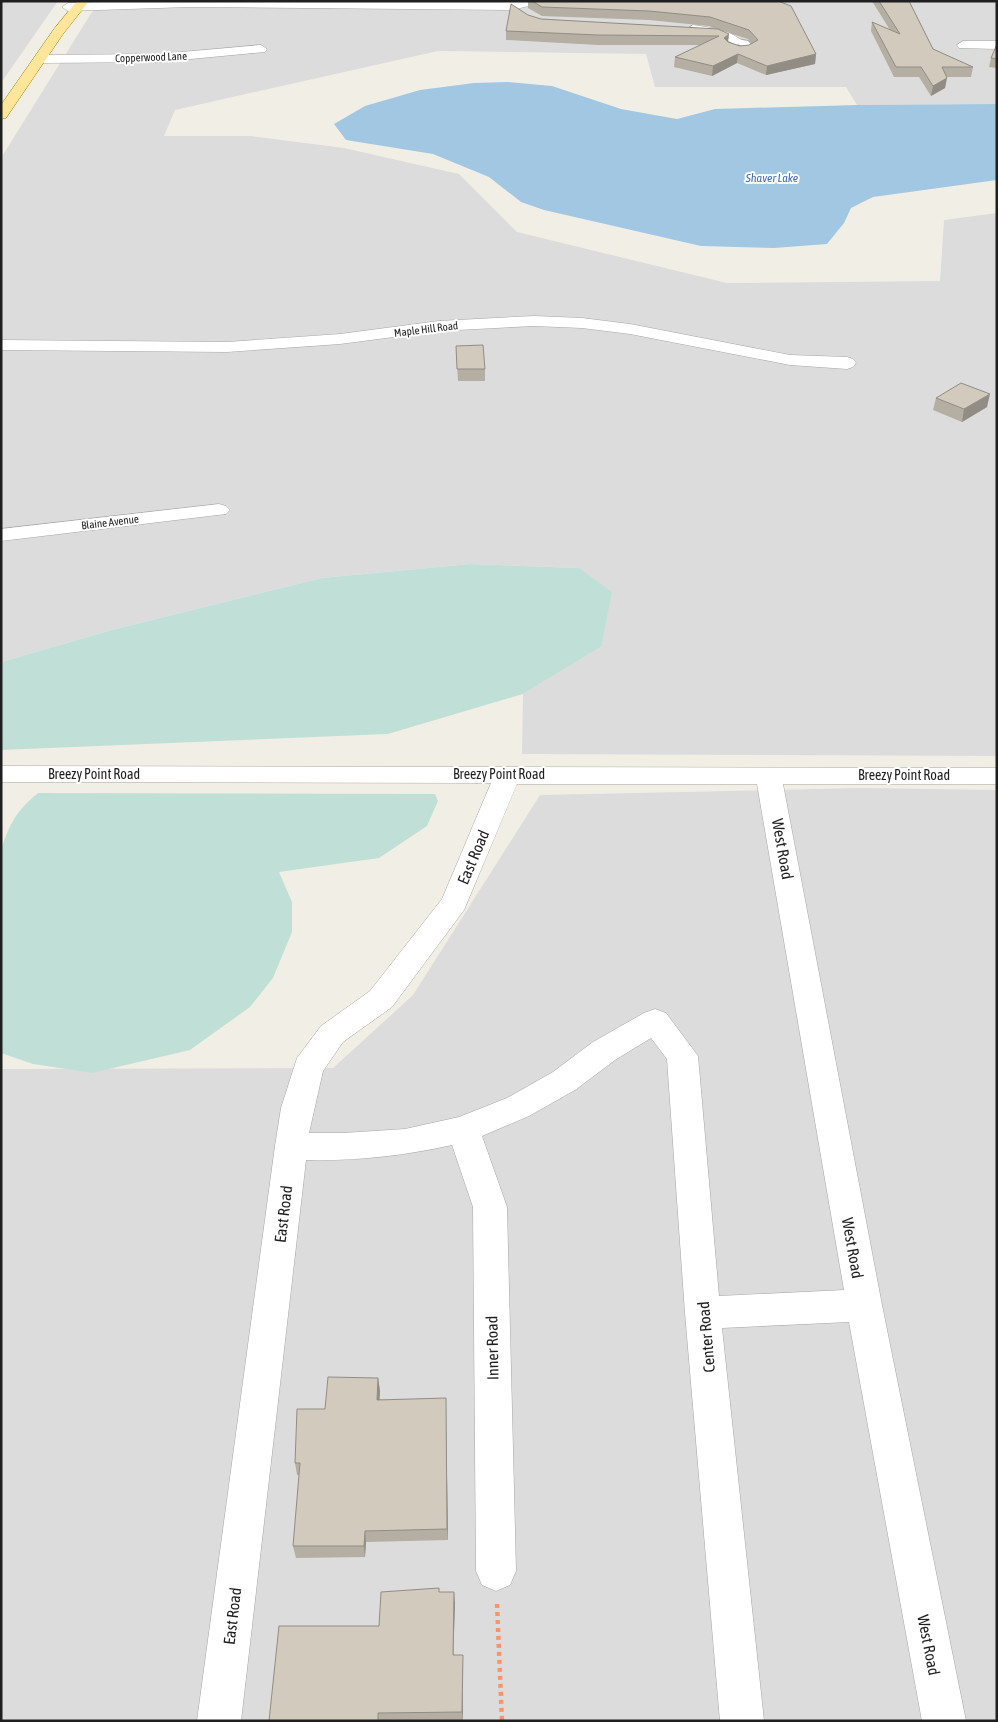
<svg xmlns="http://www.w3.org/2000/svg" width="998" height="1722" font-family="'Asap Condensed',sans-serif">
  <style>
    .residential { fill: #dddcdc }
    .wetland { fill: #c0e0d7 }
    .water { fill: #a2c7e2 }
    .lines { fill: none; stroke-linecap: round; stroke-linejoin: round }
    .service-casing { stroke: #a6a6a6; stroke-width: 2 }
    .minor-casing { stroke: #a6a6a6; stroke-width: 1 }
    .primary-casing { stroke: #9a8400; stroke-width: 1 }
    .path { stroke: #ff9367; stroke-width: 4.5; stroke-dasharray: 4 4; stroke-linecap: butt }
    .service { fill: #fff; fill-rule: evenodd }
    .minor { fill: #fff; fill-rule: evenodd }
    .primary { fill: #ffe69b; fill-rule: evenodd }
    .wall { fill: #b4aea3; fill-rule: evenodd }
    .shaded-wall { fill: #928d84 }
    .building { fill: #d1cabd; stroke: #928d84 }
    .labels { text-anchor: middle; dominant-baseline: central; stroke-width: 4; stroke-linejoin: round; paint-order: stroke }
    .far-street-label { font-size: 11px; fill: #1f1f1f; stroke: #fff }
    .far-water-label { font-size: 12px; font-style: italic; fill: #4368b7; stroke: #fff }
    .street-label { font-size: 14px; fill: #1f1f1f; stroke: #fff }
    .near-street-label { font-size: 16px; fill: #1f1f1f; stroke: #fff }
  </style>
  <rect width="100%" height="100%" fill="#f1efe5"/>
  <path class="residential" d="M1 1H58L1 83Z
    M101 1H997V104L857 105 846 87H655L646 54 438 51 175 110 164 136H251L344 148 459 174 517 232 727 283 940 281 944 220 997 213V756L522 754 523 694 601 647 579 568 470 564 322 578 112 630 1 662V158L90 15Z
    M863 788 997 790V1721H1V1069L333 1068 413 995 540 795Z"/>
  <path class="wetland" d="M470 564 579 568 612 592 601 647 523 694 388 734 1 750V662L112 630 322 578Z
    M38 793 435 794 438 801 427 826 379 858 279 872 292 902V932L273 978 250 1007 190 1050 92 1073 33 1064 1 1053V850C10 823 16 811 38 793Z"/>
  <path class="water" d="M507 82 552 86 621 109 677 119 715 109 857 105 997 104V180L873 197 851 208 844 223 827 244 774 248 701 246 544 210 521 202 489 177 433 154 346 140 334 124 365 106 420 90 474 83Z"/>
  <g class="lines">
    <defs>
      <path id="service" d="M737 39 748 41 755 49C746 56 733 56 725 47ZM738 44 746 48 739 50 733 47Z"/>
      <path id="minor" d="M135 1 512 2 543 1 541 3 512 10 189 7 68 11 62 7 68 3Z
        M693 25 725 30 743 41 737 45 718 36 689 32 687 29Z
        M963 41H997V49L959 48 957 45Z
        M261 45 267 49 265 52 159 62 40 63 34 59 40 55 159 54Z
        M534 316 582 318 630 324 790 355 847 357 853 359 856 363 853 367 847 369 790 365 630 334 582 328 534 326 439 331 340 344 227 352 1 350V340L227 342 340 334 439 321Z
        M219 504 226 506 230 510 226 514 1 541V529Z
        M1 766 997 768V784H783L882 1305 966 1721H922L849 1322 722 1328 764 1721H720L685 1313 667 1059 651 1038 615 1060 575 1090 529 1116 482 1136 507 1207 516 1571 510 1585 496 1591 482 1585 476 1571 473 1207 452 1145C403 1156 356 1161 306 1160L241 1721H197L275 1146 281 1108 297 1058 321 1026 370 991 442 899 491 783 1 782ZM517 784H757L844 1290 719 1296 698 1056 666 1013 655 1009 644 1013 593 1042 553 1072 507 1098 459 1117 405 1129 343 1133H309L323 1071 343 1042 392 1007 464 910Z"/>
      <path id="primary" d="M77 1H89L63 34 6 118 1 119V105L54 29Z"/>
    </defs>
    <use href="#service" class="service-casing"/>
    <use href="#minor" class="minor-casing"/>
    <use href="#primary" class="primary-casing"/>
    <path class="path" d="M497 1604 502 1721"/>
    <use href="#service" class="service"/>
    <use href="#minor" class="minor"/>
    <use href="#primary" class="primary"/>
  </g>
  <path class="wall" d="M528 1H778L816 54 815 64 766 75 737 63 712 76 674 67 675 57 700 45H598L506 40V31L528 15 541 19 716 29 709 26 649 20 542 16 528 8ZM723 31 748 39 752 44 749 45 740 46 728 42Z
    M872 1H909L933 49 973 67 971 77H947L945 88 931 96 919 77H894L871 31 872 22 890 30Z
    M997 44V68L989 67 991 58Z
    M456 346 485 369V381H458Z
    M936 398 987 407 962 422 933 410Z
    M378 1378 380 1391 379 1399 446 1411 448 1540 366 1542 365 1557 296 1558 293 1546 299 1475H297L295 1463 325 1409Z
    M439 1592 455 1603 453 1655 463 1665V1721H269L379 1626Z"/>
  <path class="shaded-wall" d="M729 34 728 43 724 38Z
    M738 54 737 63 712 76 713 66Z
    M816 54 815 64 766 75 767 66Z
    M947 78 945 88 931 96 933 86Z
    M990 394 987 407 962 422 964 409Z
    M378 1378 380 1391 379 1412 377 1400Z
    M446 1398V1411L448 1540 447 1529Z
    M365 1531 366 1542 365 1557 364 1546Z
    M454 1592 455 1603 453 1666V1655Z
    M463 1655V1721L462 1712Z"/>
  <path class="building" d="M532 1H778L791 6 816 54 767 66 738 54 713 66 675 57 719 36 598 35 506 31 511 4 528 15 541 19 718 29 729 34 724 38 728 42 740 46 749 45 758 40 749 30 710 17 649 11 542 7Z
    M879 1H909L933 49 973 67H942L947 78 933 86 921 67H896L872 22 900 34Z
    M997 44V59L991 58Z
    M483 345 485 369H457L456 346Z
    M961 383 990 394 964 409 936 398Z
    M328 1377 378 1378 377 1400 446 1398 447 1529 365 1531 364 1546H293L300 1463H295L297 1409H325Z
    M439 1588V1592H454L453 1655H463L462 1712 378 1713V1721H269L279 1626H379L381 1592Z"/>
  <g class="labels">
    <g class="far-street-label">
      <text transform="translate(151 57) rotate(-2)">Copperwood Lane</text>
      <text transform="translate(426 329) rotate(-7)">Maple Hill Road</text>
      <text transform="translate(110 522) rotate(-7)">Blaine Avenue</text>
    </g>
    <g class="far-water-label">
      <text x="772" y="178">Shaver Lake</text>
    </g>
    <g class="street-label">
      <text x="94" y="774">Breezy Point Road</text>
      <text x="499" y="774">Breezy Point Road</text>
      <text x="904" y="775">Breezy Point Road</text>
    </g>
    <g class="near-street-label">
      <text transform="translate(783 849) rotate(80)">West Road</text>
      <text transform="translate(473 857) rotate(-67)">East Road</text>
      <text transform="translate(283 1214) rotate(-83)">East Road</text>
      <text transform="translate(853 1248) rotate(80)">West Road</text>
      <text transform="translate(706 1337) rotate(-95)">Center Road</text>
      <text transform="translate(492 1348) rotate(-91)">Inner Road</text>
      <text transform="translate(232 1616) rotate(-83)">East Road</text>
      <text transform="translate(929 1645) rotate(79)">West Road</text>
    </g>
  </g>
  <rect width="998" height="1722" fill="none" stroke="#1f1f1f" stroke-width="5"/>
</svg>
